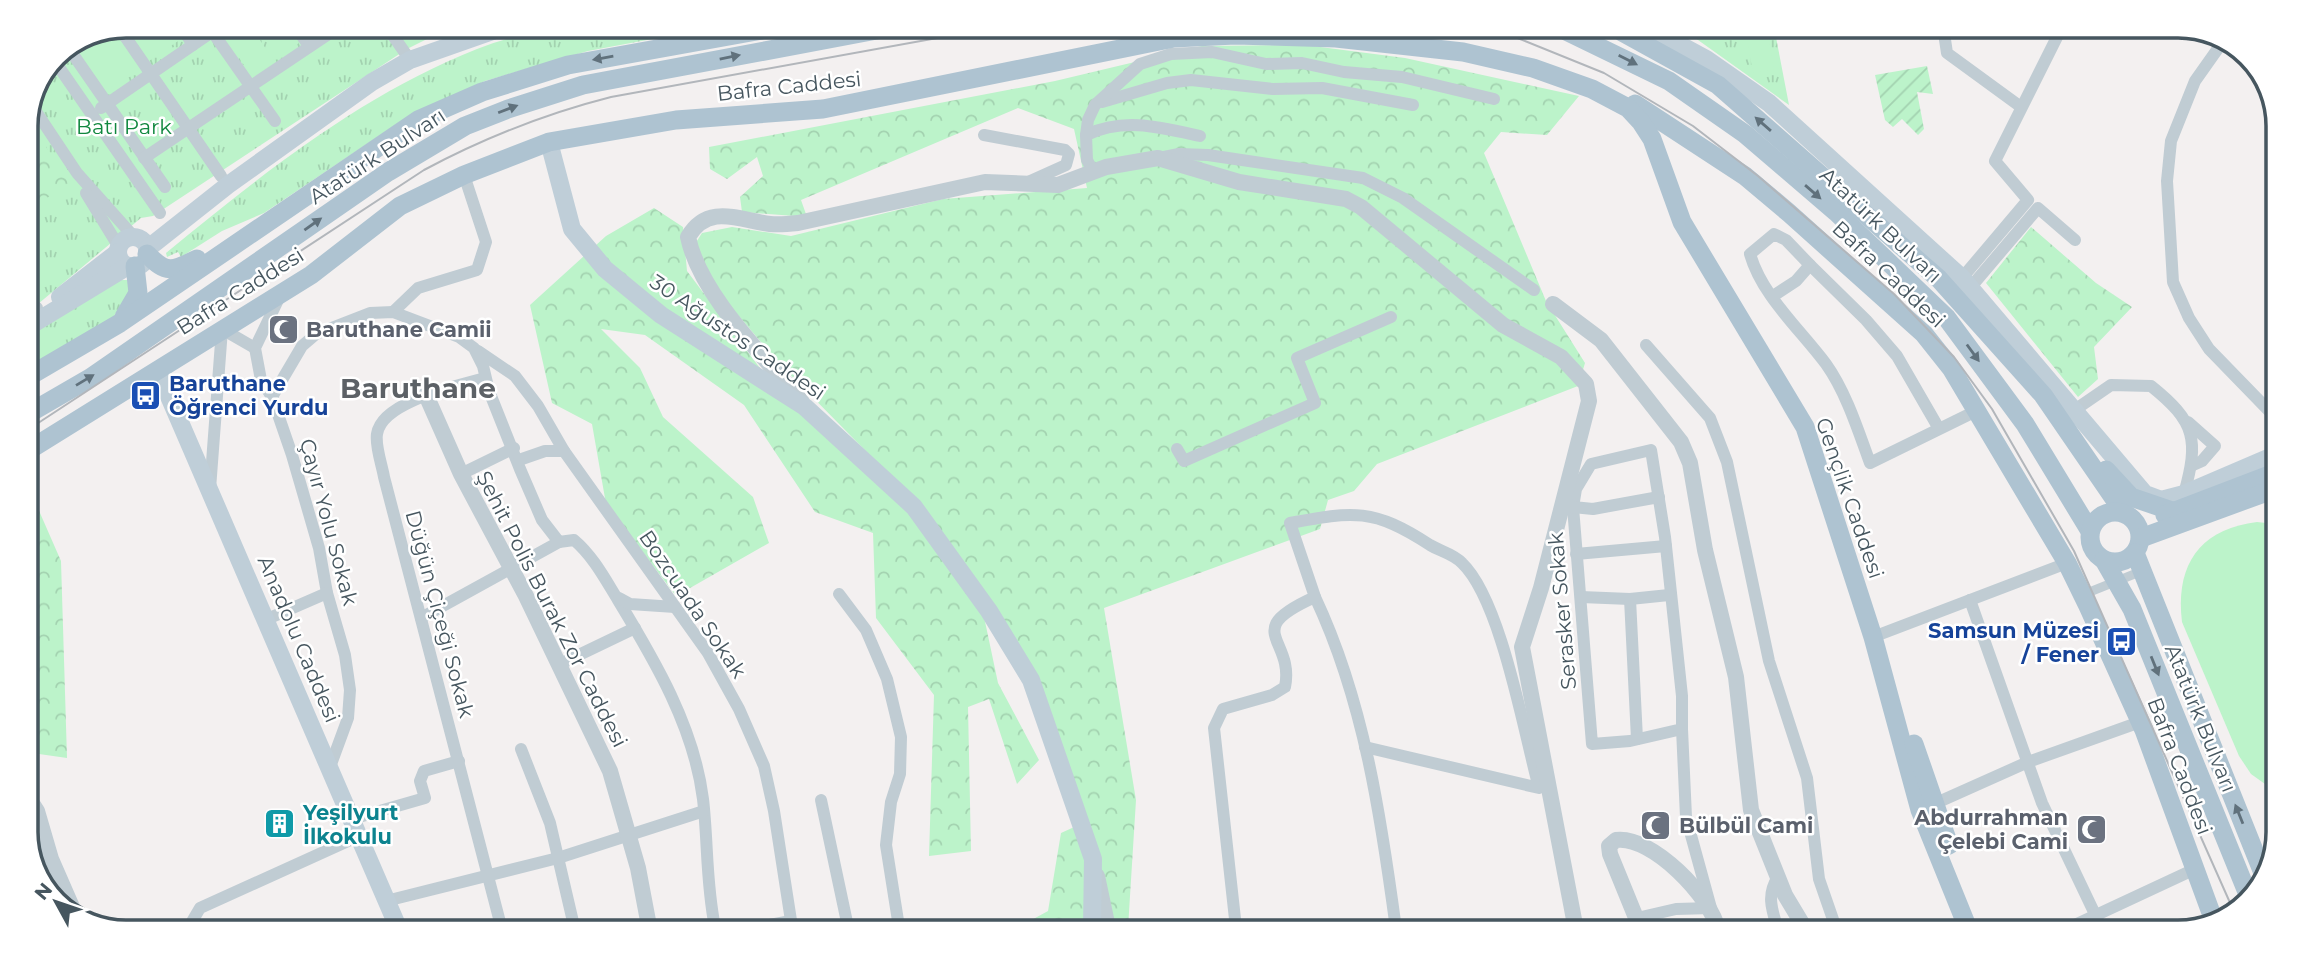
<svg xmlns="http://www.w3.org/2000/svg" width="2305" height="958" font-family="Montserrat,sans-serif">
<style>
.grass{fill:url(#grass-tufts)}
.forest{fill:url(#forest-crowns)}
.garden{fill:url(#garden-furrows)}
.pitch{fill:#bcf3ca}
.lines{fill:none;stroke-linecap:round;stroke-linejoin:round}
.pedestrian{stroke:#c0ccd3;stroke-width:9}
.minor{stroke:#c0ccd3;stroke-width:12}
.tertiary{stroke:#c0ccd3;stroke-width:16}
.secondary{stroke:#bfced8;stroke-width:18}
.primary{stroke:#aec3d1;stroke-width:19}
.tram{stroke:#b2b6bb;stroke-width:2}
.oneway{fill:#60717c}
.labels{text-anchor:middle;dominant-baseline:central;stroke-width:5;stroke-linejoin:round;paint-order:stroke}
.street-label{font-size:21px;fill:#46565f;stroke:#fff}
.park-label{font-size:21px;fill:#10873e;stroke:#fff}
.worship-label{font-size:21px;font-weight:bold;fill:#5b616d;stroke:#fff;text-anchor:start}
.transit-label{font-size:21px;font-weight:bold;fill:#164399;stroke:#fff;text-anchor:start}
.culture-label{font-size:21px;font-weight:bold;fill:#0d838f;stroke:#fff;text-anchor:start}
.district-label{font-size:28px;font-weight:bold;fill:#5c6166;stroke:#fff}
.rim{fill:none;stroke:#46565f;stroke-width:3.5}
</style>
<defs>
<pattern id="grass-tufts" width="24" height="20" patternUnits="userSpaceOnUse" patternTransform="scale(1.75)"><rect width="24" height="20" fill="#bcf3ca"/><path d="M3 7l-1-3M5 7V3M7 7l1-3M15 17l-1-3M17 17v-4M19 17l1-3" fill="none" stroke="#a3d2b0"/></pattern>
<pattern id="forest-crowns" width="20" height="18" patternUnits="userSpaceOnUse" patternTransform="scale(1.75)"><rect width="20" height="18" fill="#bcf3ca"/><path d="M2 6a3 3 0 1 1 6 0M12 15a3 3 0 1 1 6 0" fill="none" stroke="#a3d2b0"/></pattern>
<pattern id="garden-furrows" width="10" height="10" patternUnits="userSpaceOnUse" patternTransform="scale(1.75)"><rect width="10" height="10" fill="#bcf3ca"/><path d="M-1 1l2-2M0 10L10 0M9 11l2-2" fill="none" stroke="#a3d2b0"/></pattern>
</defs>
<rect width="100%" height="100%" fill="#f3f0f0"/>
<g class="grass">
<polygon points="127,26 451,27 407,49 153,216 141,218 26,314 26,120 56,55"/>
<path d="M544,28H711L588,51L485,81L401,121L264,213L222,231L181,257L178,252L167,257L166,253C262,174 361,95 477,49C499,40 522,35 544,28Z"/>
<polygon points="1683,32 1775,32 1789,105 1698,40"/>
<polygon points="119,280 127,280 132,289 112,319 26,374 26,337"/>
</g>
<g class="forest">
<polygon points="1305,45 1405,58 1579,96 1547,135 1501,132 1484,153 1546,301 1585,363 1578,386 1377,464 1354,491 1328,500 1320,529 1104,608 1136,800 1128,928 1024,928 1026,923 1048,911 1061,833 1083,823 1034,675 913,499 777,361 716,289 695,244 702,233 732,227 791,236 943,199 1087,188 1074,129 1018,108 801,200 807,217 742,212 740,197 763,176 757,157 727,179 710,169 709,147 1055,81 1202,46"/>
<polygon points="27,118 71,185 26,209 26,120"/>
<polygon points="654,208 683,227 687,271 781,396 906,509 983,612 998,683 1039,760 1017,784 989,699 968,707 971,851 929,856 934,695 876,618 873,533 815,512 744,405 645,335 601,329 640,368 663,417 753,497 769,543 676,596 606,504 592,424 552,403 530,305 606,236"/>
<polygon points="2031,227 2096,283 2132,307 2094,347 2098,379 2078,397 1986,283"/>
<polygon points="26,481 61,561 67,758 32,753 26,734"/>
</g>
<polygon class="garden" points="1927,66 1933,94 1917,92 1924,129 1918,135 1902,119 1893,127 1885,120 1875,75"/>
<g class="pitch">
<polygon points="177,26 184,37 149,61 125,27"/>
<polygon points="234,27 251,27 275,62 252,77 223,34"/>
<polygon points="256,27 289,27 299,43 278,58"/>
<polygon points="114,31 139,68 105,91 75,48"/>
<polygon points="1768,32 1774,70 1753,73 1746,35"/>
<path d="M2257,522L2275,524L2272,789L2251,774L2239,756L2182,622C2175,566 2199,529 2257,522Z"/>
</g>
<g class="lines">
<polyline class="pedestrian" points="2082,595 2142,571"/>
<g class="minor">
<polyline points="181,26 193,45"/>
<polyline points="209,27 275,121"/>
<polyline points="296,27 309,46"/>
<polyline points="387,27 410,60"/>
<polyline points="120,29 221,176"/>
<polyline points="1944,33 1947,53 2021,107"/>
<polyline points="2224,40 2195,81 2171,141 2167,181 2173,282 2189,318 2209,349 2276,418"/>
<polyline points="70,50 165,187"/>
<polyline points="54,60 160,213"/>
<polyline points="1102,102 1167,83 1191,80 1273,89 1322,88 1413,105"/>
<polyline points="33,107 77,173 134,237"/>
<polyline points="101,108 219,27"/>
<polyline points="984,135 1065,150 1069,154 1066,165 1026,183"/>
<path d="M1086,135C1124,117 1160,127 1200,136"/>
<polyline points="144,158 339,27"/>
<polyline points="1159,158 1179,154 1208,155 1363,178 1403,198 1534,290"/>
<polyline points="1094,173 1087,160 1086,135 1088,120 1095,105 1140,64 1171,54 1212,52 1266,64 1302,63 1344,72 1402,77 1494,99"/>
<polyline points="86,193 119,247"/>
<polyline points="1810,265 1866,320 1897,356 1938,427"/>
<polyline points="1962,278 2028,200 1995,161 2059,33"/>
<polyline points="1970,288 2038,208 2075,240"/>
<path d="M1773,296L1796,281L1810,265L1786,240L1774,234L1750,254C1762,296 1800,329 1826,364C1846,392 1858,430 1870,463L1978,410"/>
<polyline points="26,298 37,308"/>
<polyline points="279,298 255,348 261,380 272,397 292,455 319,548 327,593 345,655 350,690 348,718 330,767"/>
<polyline points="393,312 418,288 477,270 486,242 464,175"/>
<polyline points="222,329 255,348"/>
<polyline points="1646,345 1710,418 1727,462 1769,661 1807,778 1819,879 1837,931"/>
<polyline points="478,351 515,376 538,406 564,451 708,653 739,709 764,766 774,811 792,927"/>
<path d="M485,378C458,386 382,401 377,434C375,446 382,465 384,477L501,926"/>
<path d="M272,397L302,346L316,334L370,313L393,312L459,337L474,348L483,366L489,391L520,469L542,520L559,542L574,540C593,556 605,579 618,600C655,661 694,727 703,799C708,842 706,884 715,927"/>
<path d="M2078,414L2079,407L2111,385L2151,386C2196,422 2199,440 2184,494"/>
<polyline points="2188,422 2215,446 2202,461 2193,465"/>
<polyline points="1177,449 1184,461 1315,403 1297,358 1391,317"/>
<polygon points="1651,450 1665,537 1682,696 1682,729 1630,741 1592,744 1573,507 1576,489 1591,464"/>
<polyline points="519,460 545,451 564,451"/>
<polyline points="461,474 514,448"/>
<polyline points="210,489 222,329"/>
<polyline points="1573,507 1593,509 1659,497"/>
<polyline points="1576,554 1666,546"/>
<polyline points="839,594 866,630 887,679 901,737 900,774 891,802 886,845 899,927"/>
<path d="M1315,597C1364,701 1381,817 1396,929"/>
<polyline points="1581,597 1630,599 1669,595"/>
<polyline points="619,598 630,604 675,607"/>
<polyline points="1630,599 1637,739"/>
<polyline points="1970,600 2042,803 2103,931"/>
<polyline points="421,618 559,542"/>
<polyline points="265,620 327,593"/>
<polyline points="1873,637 2067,563"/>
<polyline points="560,664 635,628"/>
<polyline points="521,749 550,823 574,926"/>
<polyline points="821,800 848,927"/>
<polyline points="1934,804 2028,762 2140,722"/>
<polyline points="352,819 425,798 420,781 424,771 459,761"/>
<polyline points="37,866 51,859"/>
<path d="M1778,877C1766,895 1772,910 1778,930"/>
<polyline points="386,901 558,858 704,811"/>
<polyline points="1637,918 1676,909 1711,908 1686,817 1682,729"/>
<polyline points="190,925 200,908 359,836"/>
<polyline points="759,927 791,921"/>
<path d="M1236,928L1214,728L1223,709L1272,695L1285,687C1295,638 1239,631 1315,597L1290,523C1354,511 1373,508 1430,545C1440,551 1454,554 1462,563C1501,600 1524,733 1539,788L1365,747"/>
<polyline points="2062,931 2195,869"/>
</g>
<g class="tertiary">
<polyline points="1553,304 1601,340 1681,442 1690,463 1705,550 1736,677 1751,810 1785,895 1806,930"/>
<polyline points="426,395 461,474 526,596 610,771 638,868 649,926"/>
<path d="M802,402C764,356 700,295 688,237C708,203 739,220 770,224C779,225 789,224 798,223L985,182L1058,185L1106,167L1158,158L1239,182L1346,199L1361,207L1503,325L1561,357L1586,384L1589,401L1541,588L1522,647L1576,930"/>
<polyline points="26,794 37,811 51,859 75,914"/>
<polyline points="1097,876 1108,928"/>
<path d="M1641,930L1610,854L1609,846L1616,840C1652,835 1712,898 1718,930"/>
</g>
<g class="secondary">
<polyline points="1656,32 1706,59 1769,103 1962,278 2145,494 2161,500 2184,494 2275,455"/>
<polyline points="549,142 572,229 605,269 661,315 805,407 914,507 989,611 1031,680 1093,859 1092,928"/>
<circle cx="133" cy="252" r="15"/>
<polyline points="147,249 228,185 372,82 410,60 501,28"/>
<polyline points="60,297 118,252"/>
<polyline points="26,328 128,266"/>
<polyline points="158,371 397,925"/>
</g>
<g class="primary">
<polyline points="1566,31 1669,81 1745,134 1836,212 1946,317 2025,424 2090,531"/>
<polyline points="1622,32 1718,85 1939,279 2043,395 2124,513"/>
<polyline points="1635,104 1745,176 1789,213 1924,334 1951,368 2067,563 2088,606 2144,730 2214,921"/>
<path d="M147,254C167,275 173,271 197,259"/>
<polyline points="124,317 138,293 135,266"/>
<polyline points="26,378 120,323 418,120 482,92 568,65 767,29"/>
<polyline points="26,415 90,378 388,172 465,126 508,109 583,85 882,29"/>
<polyline points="26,452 311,275 400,206 464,175 549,142 676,120 823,109 1174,38 1235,35 1336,38 1463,52 1533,68 1592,89 1628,108 1641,122 1652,139 1682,222 1805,427 1873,637 1920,810 1969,931"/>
<polyline points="2106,470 2131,497 2175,512"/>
<circle cx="2115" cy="537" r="25"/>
<polyline points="2165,515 2275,473"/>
<polyline points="2141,538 2275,489"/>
<polyline points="2135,553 2265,878"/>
<polyline points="2104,560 2132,609 2249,897"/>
<polyline points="1914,744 1949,845"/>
</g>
<g class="tram">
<polyline points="1500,31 1604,73 1693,126 1758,176 1894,294 1954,357 1992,409 2074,551 2235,914"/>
<path d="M26,431L424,170C484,138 544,114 611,97L987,29"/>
</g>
</g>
<defs><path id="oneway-solid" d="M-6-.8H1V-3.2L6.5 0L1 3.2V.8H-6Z" transform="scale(1.75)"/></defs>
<g class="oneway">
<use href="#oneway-solid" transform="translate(730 57) rotate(-11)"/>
<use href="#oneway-solid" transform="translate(603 58) rotate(170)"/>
<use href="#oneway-solid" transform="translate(1628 60) rotate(27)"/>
<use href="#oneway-solid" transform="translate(508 109) rotate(-21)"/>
<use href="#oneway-solid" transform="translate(1763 124) rotate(-139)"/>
<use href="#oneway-solid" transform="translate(1813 192) rotate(41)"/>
<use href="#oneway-solid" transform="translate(313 224) rotate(-35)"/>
<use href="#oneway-solid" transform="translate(1973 353) rotate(54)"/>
<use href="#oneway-solid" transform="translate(85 380) rotate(-31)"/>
<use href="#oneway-solid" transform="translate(2155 666) rotate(68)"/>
<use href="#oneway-solid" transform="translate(2239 814) rotate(-112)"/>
</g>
<defs>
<symbol id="mosque-square" viewBox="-11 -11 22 22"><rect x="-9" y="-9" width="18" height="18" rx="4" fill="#6b7280" stroke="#fff"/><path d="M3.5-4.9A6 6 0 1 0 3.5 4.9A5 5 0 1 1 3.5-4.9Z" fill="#fff"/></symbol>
<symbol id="bus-square" viewBox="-11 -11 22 22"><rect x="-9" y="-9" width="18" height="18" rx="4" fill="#1a4fb4" stroke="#fff"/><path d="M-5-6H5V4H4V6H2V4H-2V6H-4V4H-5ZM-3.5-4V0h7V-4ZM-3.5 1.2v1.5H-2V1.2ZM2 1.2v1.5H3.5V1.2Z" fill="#fff"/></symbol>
<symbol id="building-square" viewBox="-11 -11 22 22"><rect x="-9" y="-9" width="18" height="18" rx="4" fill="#0f9aa8" stroke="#fff"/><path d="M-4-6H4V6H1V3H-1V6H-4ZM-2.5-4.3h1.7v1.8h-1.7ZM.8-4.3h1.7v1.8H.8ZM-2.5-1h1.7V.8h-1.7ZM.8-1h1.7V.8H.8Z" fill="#fff"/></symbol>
</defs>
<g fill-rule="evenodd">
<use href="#mosque-square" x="266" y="312" width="35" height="35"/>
<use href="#bus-square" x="128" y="378" width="35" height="35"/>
<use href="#bus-square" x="2104" y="624" width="35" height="35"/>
<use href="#building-square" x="262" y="806" width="35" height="35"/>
<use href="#mosque-square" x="1638" y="808" width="35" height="35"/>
<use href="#mosque-square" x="2074" y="812" width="35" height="35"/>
</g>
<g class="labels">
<g class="street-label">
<text transform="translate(789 86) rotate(-6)">Bafra Caddesi</text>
<text transform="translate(377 156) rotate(-33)">Atatürk Bulvarı</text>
<text transform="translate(1881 225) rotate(43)">Atatürk Bulvarı</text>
<text transform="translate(1889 274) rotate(43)">Bafra Caddesi</text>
<text transform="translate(240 291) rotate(-32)">Bafra Caddesi</text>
<text transform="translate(738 337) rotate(34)">30 Ağustos Caddesi</text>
<text transform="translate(1850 498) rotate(71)">Gençlik Caddesi</text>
<text transform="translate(329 522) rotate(75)">Çayır Yolu Sokak</text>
<text transform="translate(693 604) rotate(56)">Bozcuada Sokak</text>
<text transform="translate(552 609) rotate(63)">Şehit Polis Burak Zor Caddesi</text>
<text transform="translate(1562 611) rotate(-95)">Serasker Sokak</text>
<text transform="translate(440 614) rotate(75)">Düğün Çiçeği Sokak</text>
<text transform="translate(299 639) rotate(67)">Anadolu Caddesi</text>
<text transform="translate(2201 718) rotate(68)">Atatürk Bulvarı</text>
<text transform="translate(2180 766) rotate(69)">Bafra Caddesi</text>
</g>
<g class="park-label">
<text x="124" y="126">Batı Park</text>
</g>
<g class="worship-label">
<text x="306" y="329">Baruthane Camii</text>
<text x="2068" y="817" text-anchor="end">Abdurrahman<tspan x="2068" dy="24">Çelebi Cami</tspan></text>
<text x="1679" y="825">Bülbül Cami</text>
</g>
<g class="transit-label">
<text x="169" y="383">Baruthane<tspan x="169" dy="24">Öğrenci Yurdu</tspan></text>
<text x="2099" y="630" text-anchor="end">Samsun Müzesi<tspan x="2099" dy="24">/ Fener</tspan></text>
</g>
<g class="culture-label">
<text x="303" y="812">Yeşilyurt<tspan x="303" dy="24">İlkokulu</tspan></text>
</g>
<g class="district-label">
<text x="418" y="388">Baruthane</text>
</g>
</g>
<path d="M0 0H2305V958H0ZM126 38H2178A88 88 0 0 1 2266 126V832A88 88 0 0 1 2178 920H126A88 88 0 0 1 38 832V126A88 88 0 0 1 126 38Z" fill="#fff" fill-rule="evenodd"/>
<path class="rim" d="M126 38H2178A88 88 0 0 1 2266 126V832A88 88 0 0 1 2178 920H126A88 88 0 0 1 38 832V126A88 88 0 0 1 126 38Z"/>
<g transform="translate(56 902) rotate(310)" stroke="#ffffff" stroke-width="5" paint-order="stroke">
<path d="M0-5L12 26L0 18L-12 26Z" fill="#46565f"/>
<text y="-10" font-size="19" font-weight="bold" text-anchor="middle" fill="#46565f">N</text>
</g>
</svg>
